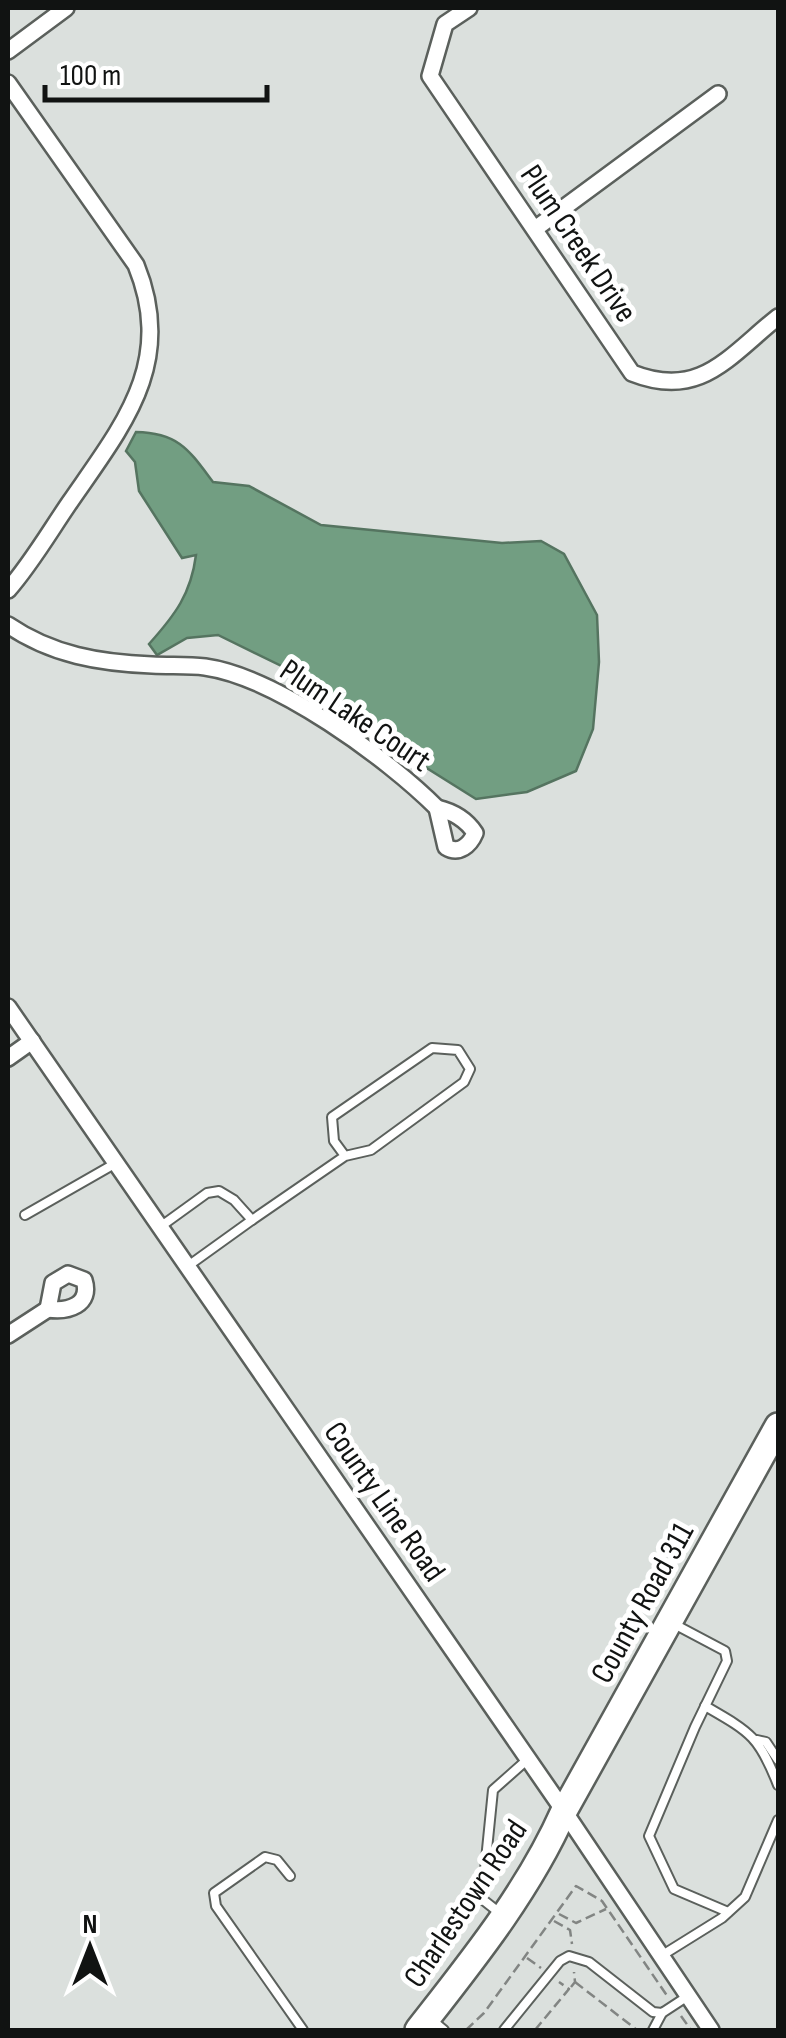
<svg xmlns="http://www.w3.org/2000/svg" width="786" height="2038" font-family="'Sofia Sans Condensed',sans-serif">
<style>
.water{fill:#729e82;stroke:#557460;stroke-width:2.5}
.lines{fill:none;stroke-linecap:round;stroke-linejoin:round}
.service-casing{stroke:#5b605c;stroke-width:12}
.minor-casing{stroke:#5b605c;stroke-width:20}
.primary-casing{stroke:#5b605c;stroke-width:30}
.path{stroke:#828583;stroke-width:2.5;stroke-dasharray:10 5;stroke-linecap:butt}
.service{stroke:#fff;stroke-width:8}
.minor{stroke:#fff;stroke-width:15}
.primary{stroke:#fff;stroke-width:25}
.labels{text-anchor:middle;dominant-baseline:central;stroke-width:10;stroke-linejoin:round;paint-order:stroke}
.street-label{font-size:32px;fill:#111312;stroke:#fff}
</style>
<rect width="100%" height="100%" fill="#dbe0dd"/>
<path class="water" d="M136,432C179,433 189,450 213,482L249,486L321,525L502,543L541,541L564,554L597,615L599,662L593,729L576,771L527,792L476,799L366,730L304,677L218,635L187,638L157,655L149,644C175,615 191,594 196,555L182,558L139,491L135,462L126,451Z"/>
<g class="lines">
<defs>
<g id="service">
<polyline points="25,1215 116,1163"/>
<polyline points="252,1220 345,1156 334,1141 332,1117 432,1048 458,1050 470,1069 464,1082 371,1150 345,1156"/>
<polyline points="160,1227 207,1193 219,1191 234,1200 252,1220 188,1266"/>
<polyline points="674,1624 725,1651 727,1661 695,1727 649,1836 674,1889 728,1912"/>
<path d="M705,1706C750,1732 759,1736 778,1785"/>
<polyline points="757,1740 766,1742 778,1760"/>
<polyline points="290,1876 277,1860 265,1857 214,1893 216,1906 303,2030"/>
<polyline points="501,1914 482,1899 493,1790 528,1759"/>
<polyline points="661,1956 722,1918 745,1897 778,1820"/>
<polyline points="432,2020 444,2030"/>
<polyline points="504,2030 560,1961 569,1956 589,1962 653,2012 662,2013 688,1996"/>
<polyline points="653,2030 662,2013"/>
</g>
<g id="minor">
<path d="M469,8L445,24L430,76L632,373C700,400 728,357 778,317"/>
<polyline points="8,51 66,8"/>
<path d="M8,83L136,265C176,363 123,425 70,502C50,531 31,564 8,590"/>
<polyline points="535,229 718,94"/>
<path d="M8,625C52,655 100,663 152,665C170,666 188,665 205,667C276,677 387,758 437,808"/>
<path d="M437,808C454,812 466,819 475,833C470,845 459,855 446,847Z"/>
<polyline points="8,1007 564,1811 711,2030"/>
<polyline points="8,1058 32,1041"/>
<path d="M68,1274L84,1280C92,1305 68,1312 48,1309L53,1283Z"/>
<polyline points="8,1335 48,1309"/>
</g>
<path id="primary" d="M418,2030C472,1961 528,1892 564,1811L778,1426"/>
</defs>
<use href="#service" class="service-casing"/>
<use href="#minor" class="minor-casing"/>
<use href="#primary" class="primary-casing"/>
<g class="path">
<polyline points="559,1914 576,1923 606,1909"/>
<polyline points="554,1921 570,1930 572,1944"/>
<polyline points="527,1958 541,1968"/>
<polyline points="575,1982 637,2030"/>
<polyline points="571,1987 575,1982 574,1972"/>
<polyline points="681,2016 691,2030"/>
<polyline points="466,2030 484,2013 576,1886 602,1901 668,1997"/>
<polyline points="535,2030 569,1989 559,1982"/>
</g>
<use href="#service" class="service"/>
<use href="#minor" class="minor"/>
<use href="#primary" class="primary"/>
</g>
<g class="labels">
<g class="street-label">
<text transform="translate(578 244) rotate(56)">Plum Creek Drive</text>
<text transform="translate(355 716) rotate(34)">Plum Lake Court</text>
<text transform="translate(384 1502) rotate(55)">County Line Road</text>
<text transform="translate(643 1603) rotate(-61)">County Road 311</text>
<text transform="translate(466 1904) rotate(-56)">Charlestown Road</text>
</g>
</g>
<rect width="786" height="2038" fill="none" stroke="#111312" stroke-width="20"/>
<g transform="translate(90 1948)" stroke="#ffffff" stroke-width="8" paint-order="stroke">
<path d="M0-8L18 38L0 25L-18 38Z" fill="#111312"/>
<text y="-15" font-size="28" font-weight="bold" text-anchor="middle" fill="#111312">N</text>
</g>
<path d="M45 85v15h222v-15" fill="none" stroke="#111312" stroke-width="5"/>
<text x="60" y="85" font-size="30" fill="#111312" stroke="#ffffff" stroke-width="8" paint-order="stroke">100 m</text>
</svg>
